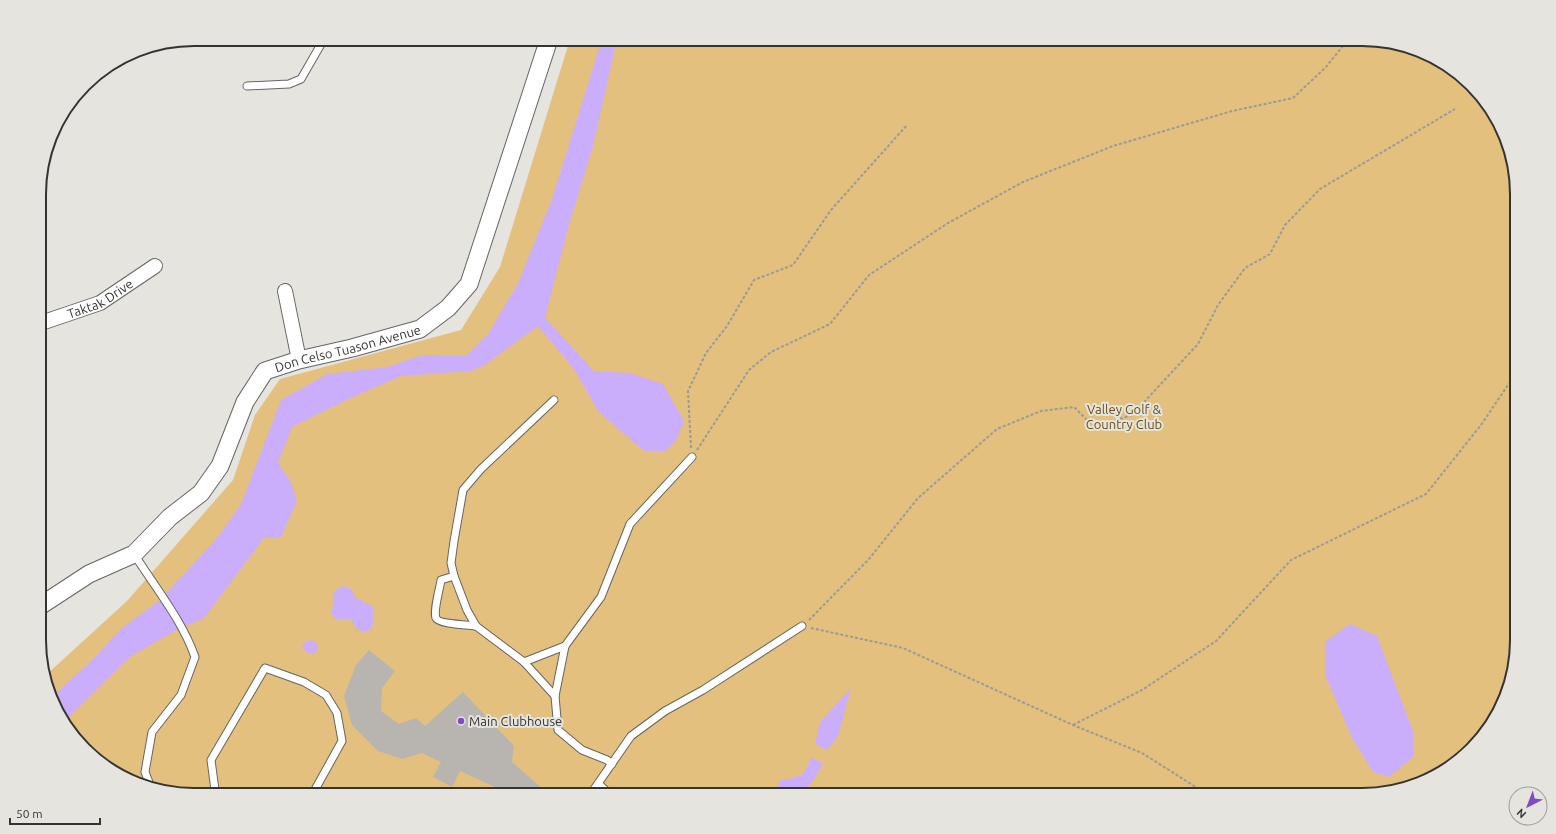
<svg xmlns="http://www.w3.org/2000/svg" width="1556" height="834" font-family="Ubuntu,sans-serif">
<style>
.green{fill:#e3c07d}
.water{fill:#cbaefb}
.building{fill:#b8b5b1}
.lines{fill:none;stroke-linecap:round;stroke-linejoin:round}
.service-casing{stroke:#676561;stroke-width:9}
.minor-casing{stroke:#676561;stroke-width:16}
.tertiary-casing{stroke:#676561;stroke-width:19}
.path{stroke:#9b9a96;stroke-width:2;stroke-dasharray:3 2;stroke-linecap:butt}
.service{stroke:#fff;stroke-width:7}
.minor{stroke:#fff;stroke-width:14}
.tertiary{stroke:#fff;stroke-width:17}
.poi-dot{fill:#814bc2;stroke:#e6e4df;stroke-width:1.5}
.labels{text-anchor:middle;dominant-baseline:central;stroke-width:4;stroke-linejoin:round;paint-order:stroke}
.street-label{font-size:13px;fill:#353432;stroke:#e6e4df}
.park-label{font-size:13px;fill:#6a4e10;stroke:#e6e4df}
.poi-label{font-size:13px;fill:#353432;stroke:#e6e4df;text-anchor:start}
.rim{fill:none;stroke:#353432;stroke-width:2}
</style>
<rect width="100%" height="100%" fill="#e6e4df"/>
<polygon class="green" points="570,39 1362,39 1431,55 1464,78 1491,108 1516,174 1517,640 1501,709 1478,742 1448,769 1411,787 1372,795 194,795 125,779 92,756 65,726 46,675 127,601 233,480 255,415 280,379 461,330 500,267"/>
<g class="water">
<polygon points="602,39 617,39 593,146 568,228 545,318 594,371 630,373 663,384 684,421 676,441 665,451 645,451 632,441 598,411 574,369 538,326 485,365 470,371 401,376 346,400 292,427 278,463 291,482 297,501 281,537 264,538 204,618 175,631 131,656 64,722 54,695 92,660 122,628 160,600 217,538 241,504 281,400 327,374 387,367 422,355 466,356 488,334 518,283 551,202"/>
<path d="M346,586L352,589C353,600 364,600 373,607L374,623L370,630C360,634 355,629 352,619H336L331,615C331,611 333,606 333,602C332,591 336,588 346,586Z"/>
<polygon points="1350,624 1377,636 1414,734 1414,756 1389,777 1373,772 1352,738 1326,677 1325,642"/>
<polygon points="310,640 316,642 318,648 317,651 313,654 305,651 302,647 305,642"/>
<polygon points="851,688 838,736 827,750 815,744 820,722"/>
<polygon points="812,757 823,764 814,779 800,795 774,795 780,780 793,778 803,774"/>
</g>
<polygon class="building" points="369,650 395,671 382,688 381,711 399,724 416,718 425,726 463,692 514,746 512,762 550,795 512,795 460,771 452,787 433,777 441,762 422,753 402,759 378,751 352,725 344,696 356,665"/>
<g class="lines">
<defs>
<g id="service">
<polyline points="247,86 289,84 301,79 324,39"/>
<polyline points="554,400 481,469 463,490 454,541 451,563 454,576 467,610 476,626 524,662 555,696"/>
<path d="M134,554C155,587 182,620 195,657L181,695L152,732L145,772L150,785"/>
<path d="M454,576L441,580C440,588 433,611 436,618C438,624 469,625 476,626"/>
<polyline points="524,662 565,646"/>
<polyline points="612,764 607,760 582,750 558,730 555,696 565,646 601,597 630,524 692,457"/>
<polyline points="599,784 610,795"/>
<polyline points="220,795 215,790 211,760 265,668 304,682 326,695 337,713 342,741 312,795"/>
<polyline points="590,795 631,736 665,711 703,690 802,626"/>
</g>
<g id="minor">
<polyline points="285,291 299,360"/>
<path id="s1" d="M40,322H44L100,303L155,266"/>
</g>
<g id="tertiary">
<path id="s2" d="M40,606L89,574L134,554L170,517L201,493L220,466L245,402L265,371L299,360L352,348L420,329L448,308L469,284L549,39"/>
</g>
</defs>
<use href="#service" class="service-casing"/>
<use href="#minor" class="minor-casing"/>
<use href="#tertiary" class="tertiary-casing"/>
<g class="path">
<polyline points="691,448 688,391 706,353 727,326 754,280 793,265 831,210 907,125"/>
<polyline points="697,450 749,370 771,352 830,324 869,275 948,223 1023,182 1113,146 1232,111 1293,98 1326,67 1346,42 1342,39"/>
<polyline points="809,620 869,559 918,498 997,429 1041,411 1074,407 1094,427 1132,415 1198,344 1218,305 1245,268 1270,254 1285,225 1320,189 1455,109"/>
<polyline points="811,628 903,648 1073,725 1142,753 1202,791"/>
<polyline points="1073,725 1142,690 1216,641 1291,560 1426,494 1481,425 1516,373"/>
</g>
<use href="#service" class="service"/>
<use href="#minor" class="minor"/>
<use href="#tertiary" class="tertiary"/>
</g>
<circle class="poi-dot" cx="461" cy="721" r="4"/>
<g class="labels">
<g class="street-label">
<text stroke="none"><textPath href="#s1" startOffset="65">Taktak Drive</textPath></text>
<text stroke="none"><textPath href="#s2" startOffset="423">Don Celso Tuason Avenue</textPath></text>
</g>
<g class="park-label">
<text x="1124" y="409">Valley Golf &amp;<tspan x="1124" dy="15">Country Club</tspan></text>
</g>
<g class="poi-label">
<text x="469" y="721">Main Clubhouse</text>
</g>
</g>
<path d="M0 0H1556V834H0ZM194 46H1362A148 148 0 0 1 1510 194V640A148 148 0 0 1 1362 788H194A148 148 0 0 1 46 640V194A148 148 0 0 1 194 46Z" fill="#e6e4df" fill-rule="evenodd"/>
<path class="rim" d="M194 46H1362A148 148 0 0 1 1510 194V640A148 148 0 0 1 1362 788H194A148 148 0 0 1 46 640V194A148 148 0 0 1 194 46Z"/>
<g transform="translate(1528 806) rotate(222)"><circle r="19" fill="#e6e4df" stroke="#9f9e9a"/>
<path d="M0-3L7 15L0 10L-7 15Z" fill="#814bc2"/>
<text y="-6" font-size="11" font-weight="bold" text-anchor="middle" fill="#353432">N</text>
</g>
<path d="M10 818v6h90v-6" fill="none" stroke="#353432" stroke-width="2"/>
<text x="16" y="818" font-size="12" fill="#353432" stroke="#e6e4df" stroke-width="3" paint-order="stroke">50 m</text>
</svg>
